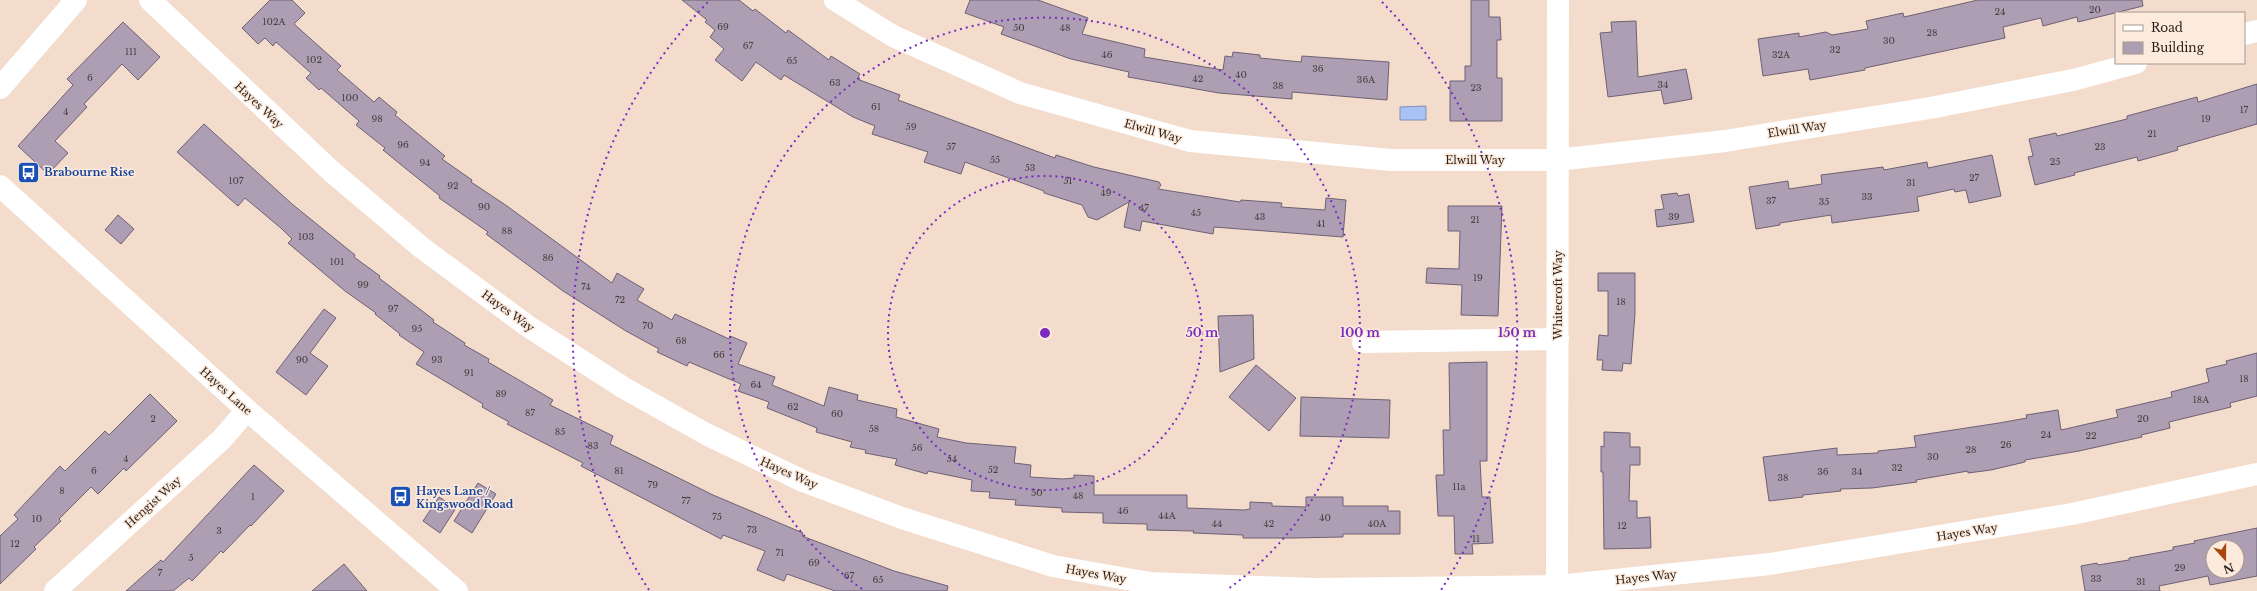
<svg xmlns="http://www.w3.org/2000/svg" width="2257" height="591" font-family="'Libre Baskerville',serif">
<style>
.water{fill:#a8c2f5;stroke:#8191b3}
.building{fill:#ad9eb3;stroke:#6e6174;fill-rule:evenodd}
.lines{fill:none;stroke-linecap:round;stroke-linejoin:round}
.minor{stroke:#fff;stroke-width:22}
.secondary{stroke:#fff;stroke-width:22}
.ring{fill:none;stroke:#7b2cbf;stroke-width:2;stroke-dasharray:2 4}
.labels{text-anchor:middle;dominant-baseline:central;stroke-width:3;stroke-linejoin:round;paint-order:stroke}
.number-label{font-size:9px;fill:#483e3f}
.street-label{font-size:11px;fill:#261e18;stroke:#fceadd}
.transit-label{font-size:11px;font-weight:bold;fill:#164399;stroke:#fceadd;text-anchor:start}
.centre{fill:#7b2cbf;stroke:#fceadd;stroke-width:2}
.ring-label{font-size:12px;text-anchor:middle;font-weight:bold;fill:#7b2cbf;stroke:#fceadd;stroke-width:3;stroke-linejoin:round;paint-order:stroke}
</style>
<rect width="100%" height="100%" fill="#f3dccc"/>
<polygon class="water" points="1426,106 1426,120 1400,120 1400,107"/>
<g class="building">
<polygon points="270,0 292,0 305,13 294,24 341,66 337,70 374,102 379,97 397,112 395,115 445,156 442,159 472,180 471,182 507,206 612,283 617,273 644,289 637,300 672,320 675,314 729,339 730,336 747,343 738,364 775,377 772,385 824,406 829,387 858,395 857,400 897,409 896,417 939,429 937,437 966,443 1016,447 1014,463 1031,465 1030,477 1063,479 1074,478 1074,475 1094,476 1094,495 1187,495 1187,508 1244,510 1250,509 1250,502 1272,503 1272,506 1306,507 1306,497 1343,497 1343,506 1388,506 1388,511 1400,511 1400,534 1343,534 1343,537 1294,538 1243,538 1243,535 1193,533 1194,531 1147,530 1147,524 1103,523 1103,513 1062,512 1062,508 1015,505 1016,500 989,498 990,492 971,491 972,480 928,471 927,474 895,465 897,459 865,453 866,450 850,447 852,442 816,432 817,428 767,408 769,402 738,391 741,384 689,362 687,366 657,352 659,349 626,331 563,291 486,234 488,232 439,198 440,196 405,168 383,150 385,148 356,125 359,121 321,88 319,90 306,78 311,73 276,42 273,46 265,38 258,44 242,28"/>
<polygon points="682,0 739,0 753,11 755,9 786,33 788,30 829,60 831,56 860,74 857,79 900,95 898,100 1055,158 1056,155 1094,167 1159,182 1161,185 1158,189 1240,202 1241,200 1282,203 1281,207 1325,210 1326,198 1346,200 1343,237 1214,227 1213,234 1142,221 1140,231 1124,227 1129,202 1097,220 1088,217 1082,205 1044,193 1044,191 965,162 961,174 924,162 928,152 872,134 875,126 853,117 784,75 781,80 756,62 742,81 715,60 724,49 710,37 715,30 705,22 707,20"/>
<polygon points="970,0 1038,0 1088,18 1082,34 1145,49 1144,57 1223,70 1225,56 1232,57 1233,52 1260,55 1260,58 1301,62 1302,56 1389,62 1387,100 1292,92 1292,99 1219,93 1128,77 1129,72 1071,59 1001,34 1004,27 965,13"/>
<polygon points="1471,0 1489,0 1489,17 1500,17 1501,40 1497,40 1497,78 1502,78 1502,121 1450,121 1450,81 1465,81 1465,66 1471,66"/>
<polygon points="1978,0 2142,0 2143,6 2078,22 2077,17 2043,26 2041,18 2003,27 2005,38 1865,68 1865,70 1810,80 1808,69 1763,76 1758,39 1799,33 1799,37 1826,32 1832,35 1868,29 1866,21 1903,13 1904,17"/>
<polygon points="1636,21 1638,77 1686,69 1692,99 1664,104 1661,90 1608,97 1600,33 1612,32 1611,22"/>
<polygon points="123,22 160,57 138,80 122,64 84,104 87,107 55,141 68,153 48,174 18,146 73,85 67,79"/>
<polygon points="2257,84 2257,124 2177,147 2178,150 2138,161 2137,157 2074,173 2075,175 2035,185 2028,157 2033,156 2029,139 2056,133 2057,136 2127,119 2127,116 2197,97 2198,102"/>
<polygon points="204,124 292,204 355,255 354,257 380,276 379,278 434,320 433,322 465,343 464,345 489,359 488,362 553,400 550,405 613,436 610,444 713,495 803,533 802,536 894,571 948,586 947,591 835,591 787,574 784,581 757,570 765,551 723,535 721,539 581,466 583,463 507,424 509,422 482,407 483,404 416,364 424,352 399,335 400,334 375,314 376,313 345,291 288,243 292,239 282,229 245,198 238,206 177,152"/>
<polygon points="1992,155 2001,196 1969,203 1966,190 1955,192 1954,189 1917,197 1919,211 1832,223 1831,215 1780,223 1780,225 1756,229 1749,187 1788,181 1789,189 1822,184 1821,175 1883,167 1884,170 1927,162 1928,168"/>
<polygon points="1677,193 1678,196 1689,194 1694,222 1657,227 1655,210 1664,209 1661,195"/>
<polygon points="1448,206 1502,206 1498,316 1461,315 1462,285 1426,283 1427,268 1459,269 1460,231 1448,231"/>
<polygon points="118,215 134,229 121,244 105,230"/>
<polygon points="1598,273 1635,273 1635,314 1631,364 1623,363 1622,371 1602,370 1603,360 1597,360 1599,335 1608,336 1608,291 1598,291"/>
<polygon points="324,309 336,318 310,353 328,366 306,395 276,372"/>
<polygon points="1253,315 1254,359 1220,372 1218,316"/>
<polygon points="2257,353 2257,396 2230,403 2231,407 2169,422 2170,428 2141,435 2142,437 2079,451 2025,460 2025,462 1991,470 1968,473 1968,471 1916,480 1917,482 1872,488 1840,489 1841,491 1803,495 1803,497 1769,501 1763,457 1837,448 1837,455 1878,453 1878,451 1916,447 1914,436 1999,423 2027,418 2026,415 2058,410 2061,430 2118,417 2116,410 2172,397 2171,392 2209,382 2206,369 2227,364 2226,361"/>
<polygon points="1487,362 1487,461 1480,461 1482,497 1490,497 1493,543 1472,544 1473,554 1455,554 1454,516 1438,516 1436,475 1444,475 1443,430 1450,430 1449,363"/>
<polygon points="1256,365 1296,398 1269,431 1229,397"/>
<polygon points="150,394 177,421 126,471 124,468 98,494 91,487 59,519 61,521 34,547 36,549 0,584 0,536 18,519 14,515 60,466 65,471 105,431 109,435"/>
<polygon points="1301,397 1390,400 1389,438 1300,436"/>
<polygon points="1604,432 1630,433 1630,447 1640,447 1640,465 1630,465 1629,501 1637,501 1637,518 1650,517 1651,548 1604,549 1603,472 1601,472 1601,446 1604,447"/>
<polygon points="254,465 284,491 251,526 250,525 223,553 221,551 192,581 189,578 173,591 126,591 161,560 163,562"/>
<polygon points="478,483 496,494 472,533 454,521"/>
<polygon points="439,497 456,508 440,533 423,521"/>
<path d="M2257,528V576L2210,585L2208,576L2159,586L2160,591H2085L2081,566L2097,563L2098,565L2129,560V558L2173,550V547L2195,543L2194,541ZM2213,547H2237V571H2213Z"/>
<polygon points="344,564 367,591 312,591"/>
</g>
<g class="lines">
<g class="minor">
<polyline points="150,0 331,171 422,248 529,327 624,388 706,434 803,481 902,518 1053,566 1150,583 1315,589 1557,586 1770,564 2072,514 2257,474"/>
<polyline points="835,0 893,36 1020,93 1190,141 1391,160 1557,160 1725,141 1930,108 2073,80 2136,63"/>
<polyline points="2244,34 2257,31"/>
<polyline points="0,88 76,0"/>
<polyline points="1363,342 1558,339"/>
<polyline points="55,591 222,439 247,410"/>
<polyline points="1557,591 1558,0"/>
</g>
<polyline class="secondary" points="0,186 247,410 457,591"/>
</g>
<g class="ring">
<circle cx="1045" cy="333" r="157"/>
<path d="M862 589A315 315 0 1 1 1228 589"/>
<path d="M649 590A472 472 0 0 1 708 2M1382 2A472 472 0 0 1 1441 590"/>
</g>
<defs>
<symbol id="bus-square" viewBox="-11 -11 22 22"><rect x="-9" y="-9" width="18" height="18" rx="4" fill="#1a4fb4" stroke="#fceadd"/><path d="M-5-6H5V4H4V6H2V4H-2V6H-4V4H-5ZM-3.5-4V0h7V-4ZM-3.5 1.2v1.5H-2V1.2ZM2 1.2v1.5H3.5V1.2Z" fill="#fff"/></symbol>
</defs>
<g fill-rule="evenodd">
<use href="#bus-square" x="16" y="160" width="25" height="25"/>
<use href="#bus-square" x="388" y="484" width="25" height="25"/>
</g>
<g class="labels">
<g class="number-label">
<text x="2095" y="9">20</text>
<text x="2000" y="11">24</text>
<text x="274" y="21">102A</text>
<text x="723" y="26">69</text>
<text x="1019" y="27">50</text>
<text x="1065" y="27">48</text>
<text x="1932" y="32">28</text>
<text x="1889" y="40">30</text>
<text x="748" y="45">67</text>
<text x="1835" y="49">32</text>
<text x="131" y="51">111</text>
<text x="1107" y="54">46</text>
<text x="1781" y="54">32A</text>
<text x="314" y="59">102</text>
<text x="792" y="60">65</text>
<text x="1318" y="68">36</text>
<text x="1241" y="74">40</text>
<text x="90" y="77">6</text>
<text x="1198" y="78">42</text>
<text x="1366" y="79">36A</text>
<text x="835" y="82">63</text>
<text x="1663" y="84">34</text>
<text x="1278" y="85">38</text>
<text x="1476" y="87">23</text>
<text x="350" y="97">100</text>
<text x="876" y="106">61</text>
<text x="2244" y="109">17</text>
<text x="66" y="111">4</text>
<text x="377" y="118">98</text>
<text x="2206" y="118">19</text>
<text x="911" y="126">59</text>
<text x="2152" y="133">21</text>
<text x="403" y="144">96</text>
<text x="951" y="146">57</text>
<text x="2100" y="146">23</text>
<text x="995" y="159">55</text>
<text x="2055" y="161">25</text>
<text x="425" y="162">94</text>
<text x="1030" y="167">53</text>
<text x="1974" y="177">27</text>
<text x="236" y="180">107</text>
<text x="1068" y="180">51</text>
<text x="1911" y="182">31</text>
<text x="453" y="185">92</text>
<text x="1106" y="192">49</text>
<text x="1867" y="196">33</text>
<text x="1771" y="200">37</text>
<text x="1824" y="201">35</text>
<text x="484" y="206">90</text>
<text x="1144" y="207">47</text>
<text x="1196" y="212">45</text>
<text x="1260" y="216">43</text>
<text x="1674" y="216">39</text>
<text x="1475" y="219">21</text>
<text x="1321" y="223">41</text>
<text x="507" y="230">88</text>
<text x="306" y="236">103</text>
<text x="548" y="257">86</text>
<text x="337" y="261">101</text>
<text x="1478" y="277">19</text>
<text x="363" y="284">99</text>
<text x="586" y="286">74</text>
<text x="620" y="299">72</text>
<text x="1621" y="301">18</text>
<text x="393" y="308">97</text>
<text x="648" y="325">70</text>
<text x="417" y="328">95</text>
<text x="681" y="340">68</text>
<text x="719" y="354">66</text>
<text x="302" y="359">90</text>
<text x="437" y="359">93</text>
<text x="469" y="372">91</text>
<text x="2244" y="378">18</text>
<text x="756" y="384">64</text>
<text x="501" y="393">89</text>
<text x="2201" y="399">18A</text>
<text x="793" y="406">62</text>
<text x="530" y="412">87</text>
<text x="837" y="413">60</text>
<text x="153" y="418">2</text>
<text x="2143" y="418">20</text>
<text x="874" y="428">58</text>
<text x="560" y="431">85</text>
<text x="2046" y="434">24</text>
<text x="2091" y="435">22</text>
<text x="2006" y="444">26</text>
<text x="593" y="445">83</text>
<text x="917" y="447">56</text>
<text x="1971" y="449">28</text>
<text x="1933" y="456">30</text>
<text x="126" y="458">4</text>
<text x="952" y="458">54</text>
<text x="1897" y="467">32</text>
<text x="993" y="469">52</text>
<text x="94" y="470">6</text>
<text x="619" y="470">81</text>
<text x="1823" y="471">36</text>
<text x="1857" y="471">34</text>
<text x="1783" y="477">38</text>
<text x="653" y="484">79</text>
<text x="1459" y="486">11a</text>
<text x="62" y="490">8</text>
<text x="1037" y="492">50</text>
<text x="1078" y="495">48</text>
<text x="253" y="496">1</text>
<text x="686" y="500">77</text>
<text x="1123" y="510">46</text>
<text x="1167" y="515">44A</text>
<text x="717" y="516">75</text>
<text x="1325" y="517">40</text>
<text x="37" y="518">10</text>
<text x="1217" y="523">44</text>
<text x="1269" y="523">42</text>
<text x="1377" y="523">40A</text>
<text x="1622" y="525">12</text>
<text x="752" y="529">73</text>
<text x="219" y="530">3</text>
<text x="1476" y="538">11</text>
<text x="15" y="543">12</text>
<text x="780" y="552">71</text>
<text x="191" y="557">5</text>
<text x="814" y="562">69</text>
<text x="2180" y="567">29</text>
<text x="160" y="572">7</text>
<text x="849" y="575">67</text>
<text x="2096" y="578">33</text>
<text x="878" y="579">65</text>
<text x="2141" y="581">31</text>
</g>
<g class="street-label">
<text transform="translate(259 105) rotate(43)">Hayes Way</text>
<text transform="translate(1797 129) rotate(-9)">Elwill Way</text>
<text transform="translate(1153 131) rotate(16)">Elwill Way</text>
<text x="1475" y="160">Elwill Way</text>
<text transform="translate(1558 295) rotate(-90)">Whitecroft Way</text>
<text transform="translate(508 311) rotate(36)">Hayes Way</text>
<text transform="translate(226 391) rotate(42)">Hayes Lane</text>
<text transform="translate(789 473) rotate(24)">Hayes Way</text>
<text transform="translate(153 502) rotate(-42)">Hengist Way</text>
<text transform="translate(1967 532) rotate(-9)">Hayes Way</text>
<text transform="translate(1096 574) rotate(10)">Hayes Way</text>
<text transform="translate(1646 577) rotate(-6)">Hayes Way</text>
</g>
<g class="transit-label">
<text x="44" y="172">Brabourne Rise</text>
<text x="416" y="491">Hayes Lane /<tspan x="416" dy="13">Kingswood Road</tspan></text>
</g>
</g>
<circle cx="1045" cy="333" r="6" class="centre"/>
<g class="ring-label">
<text x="1202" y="337">50 m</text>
<text x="1360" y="337">100 m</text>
<text x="1517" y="337">150 m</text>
</g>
<rect x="2115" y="12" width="130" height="52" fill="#fceadd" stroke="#a6988e"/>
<rect x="2123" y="25" width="20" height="6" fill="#ffffff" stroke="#a6988e"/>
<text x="2151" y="32" font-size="12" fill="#261e18">Road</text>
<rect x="2123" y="42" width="20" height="12" fill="#ad9eb3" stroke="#a6988e"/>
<text x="2151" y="52" font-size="12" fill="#261e18">Building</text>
<g transform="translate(2225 559) rotate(159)"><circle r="19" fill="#fceadd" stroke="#a6988e"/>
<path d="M0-3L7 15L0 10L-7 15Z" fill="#a8450a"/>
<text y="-6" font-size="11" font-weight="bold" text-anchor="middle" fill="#261e18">N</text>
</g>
</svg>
